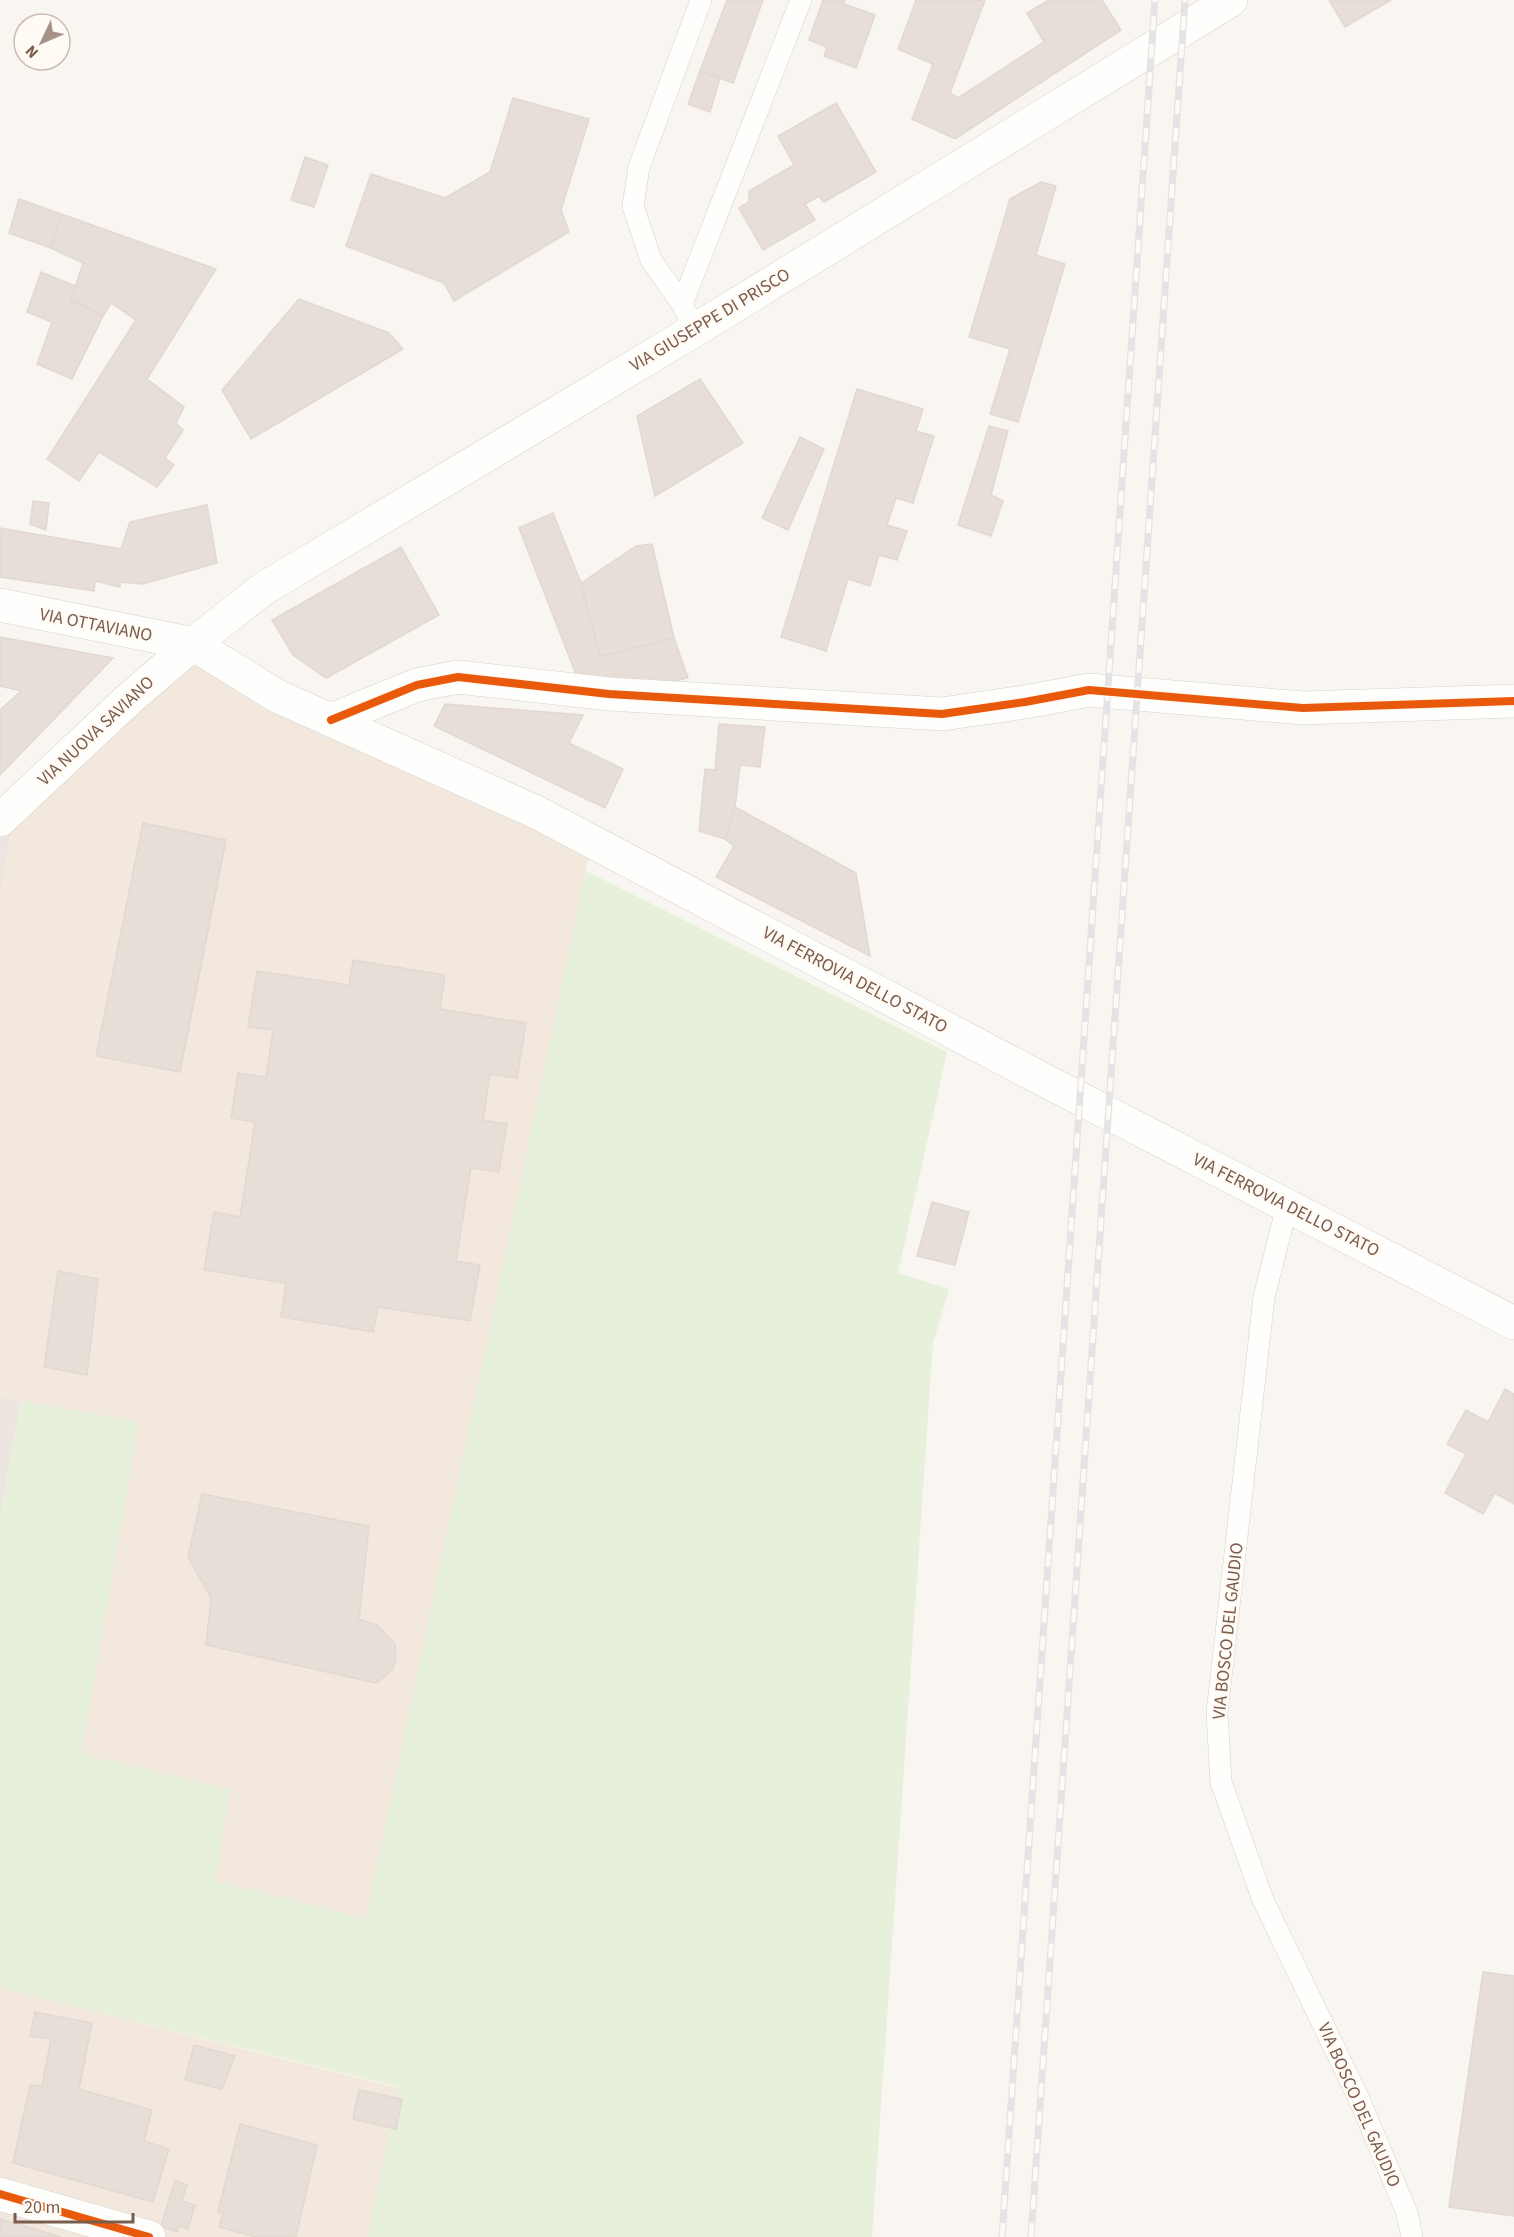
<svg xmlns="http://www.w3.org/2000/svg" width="1514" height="2237" font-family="'Source Sans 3',sans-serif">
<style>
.residential{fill:#f2e8de}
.industrial{fill:#ede5e0}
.green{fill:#e7f0db}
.building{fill:#e6ded7;stroke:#e2d8d2;stroke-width:1.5}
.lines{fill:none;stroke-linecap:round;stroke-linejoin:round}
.service-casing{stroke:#d7d1cb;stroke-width:22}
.minor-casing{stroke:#d7d1cb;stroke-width:34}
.secondary-casing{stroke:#d9d2cb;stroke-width:34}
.service{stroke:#fefefd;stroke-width:21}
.minor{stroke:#fefefd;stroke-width:33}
.secondary{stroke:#fefefd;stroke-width:33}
.rail-casing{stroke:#e6e3e7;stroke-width:7}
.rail{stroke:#fffaf3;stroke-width:4.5;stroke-dasharray:14;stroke-linecap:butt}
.cycleway-casing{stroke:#fffaf3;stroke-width:11}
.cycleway{stroke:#e8590c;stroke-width:8}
.labels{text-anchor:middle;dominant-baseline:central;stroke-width:4.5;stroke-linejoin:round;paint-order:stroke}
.street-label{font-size:18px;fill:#7a5c4d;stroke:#fffaf3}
</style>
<rect width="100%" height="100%" fill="#f9f5f0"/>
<g class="residential">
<polygon points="194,656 590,852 366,1919 215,1881 230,1790 81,1754 139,1422 0,1397 0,899 14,817"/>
<polygon points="0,1988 399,2088 368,2237 0,2237"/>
</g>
<g class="industrial">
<polygon points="14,817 0,898 0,831"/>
<polygon points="0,1397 21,1401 0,1517"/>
</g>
<polygon class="green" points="586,871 947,1052 898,1273 949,1289 933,1343 872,2237 368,2237 399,2087 0,1988 0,1517 21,1401 139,1422 81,1754 230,1790 215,1881 366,1919"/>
<g class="building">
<polygon points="727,0 763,0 733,83 700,71"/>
<polygon points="823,0 845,0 844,4 875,15 856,68 824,56 827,47 809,40"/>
<polygon points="916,0 985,0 950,93 958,98 1044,42 1027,13 1049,0 1102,0 1121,30 955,139 912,119 933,64 898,49"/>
<polygon points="1329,0 1391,0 1345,27"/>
<polygon points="700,71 720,78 710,112 688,104"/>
<polygon points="513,98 589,119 561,210 569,232 454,301 444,283 346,246 371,174 445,198 490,172"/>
<polygon points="836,103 876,172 824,202 819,196 805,204 815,220 763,250 739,208 749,202 749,191 794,165 778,136"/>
<polygon points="305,157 328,165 314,207 291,200"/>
<polygon points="1041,182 1056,186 1036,255 1065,264 1018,422 990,414 1010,349 969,337 1010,199"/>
<polygon points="19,199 61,214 51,248 9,233"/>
<polygon points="61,214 216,269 147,379 184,407 176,423 183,430 165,458 174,465 157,487 99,452 79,481 47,459 136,320 111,303 103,316 71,300 83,263 51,248"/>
<polygon points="41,272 75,286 71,300 103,316 72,379 37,364 52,322 27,312"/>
<polygon points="299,299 389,333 403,349 251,439 222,390"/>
<polygon points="700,379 743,443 655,496 637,416"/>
<polygon points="857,389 923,409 916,431 934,436 913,503 896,498 887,525 907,531 897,560 879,555 870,586 848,579 826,651 781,637"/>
<polygon points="989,426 1008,431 991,495 1003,501 991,536 958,525"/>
<polygon points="800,437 824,449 788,530 762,518"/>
<polygon points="33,501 49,503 46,530 30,524"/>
<polygon points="207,505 217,563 143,584 120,582 120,587 95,581 94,591 0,577 0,528 121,549 130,522"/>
<polygon points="553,513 581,583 600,656 674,638 688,678 643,687 579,682 519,528"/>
<polygon points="652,544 674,638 600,656 581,583 636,546"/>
<polygon points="401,547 439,615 326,678 293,655 272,620"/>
<polygon points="0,637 113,658 0,775 0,710 21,691 0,686"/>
<polygon points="445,704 583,715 569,743 623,769 605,808 434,726"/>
<polygon points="719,724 765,727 760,767 740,765 735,807 725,839 699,831 705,769 715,770"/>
<polygon points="735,807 856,873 870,956 716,877 734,846 725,839"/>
<polygon points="143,823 226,840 180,1072 96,1056"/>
<polygon points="353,960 445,975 440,1009 526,1023 517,1078 490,1074 483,1120 507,1124 499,1172 471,1168 456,1261 480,1265 470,1321 378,1307 373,1332 281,1317 286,1283 204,1270 214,1212 240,1217 255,1122 231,1118 238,1073 266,1077 273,1030 248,1027 257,971 349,985"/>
<polygon points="932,1202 969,1212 955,1265 917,1256"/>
<polygon points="58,1271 98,1279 87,1375 44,1367"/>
<polygon points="1505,1389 1514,1394 1514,1504 1495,1493 1483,1514 1445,1493 1466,1454 1447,1444 1466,1410 1488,1422"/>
<polygon points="202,1494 369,1526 359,1619 377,1625 395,1644 396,1660 392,1670 376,1683 206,1645 211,1598 188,1557"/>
<polygon points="1483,1972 1514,1976 1514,2216 1449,2207"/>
<polygon points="35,2012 92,2023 79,2089 152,2110 144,2141 169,2149 153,2202 13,2163 30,2085 42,2086 51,2039 30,2036"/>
<polygon points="194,2045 235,2056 222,2089 185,2080"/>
<polygon points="359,2090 402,2099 396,2129 353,2119"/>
<polygon points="240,2124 317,2145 296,2237 256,2237 219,2227 223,2213 218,2212"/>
<polygon points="175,2180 187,2185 182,2201 195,2205 188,2229 179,2226 177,2232 161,2226"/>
<polygon points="0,2219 61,2237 0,2237"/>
</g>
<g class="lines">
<defs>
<g id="service">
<polyline points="682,304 801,0"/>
<polyline points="695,330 682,304 651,260 633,206 639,167 701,0"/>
<polyline points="1287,1206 1264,1297 1217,1713 1221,1782 1263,1900 1359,2099 1407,2213 1412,2237"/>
</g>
<g id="minor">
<polyline points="331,720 417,685 458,677 609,694 942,714 1025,702 1089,690 1303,708 1514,701"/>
<polyline points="0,2194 149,2237"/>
</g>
<g id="secondary">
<polyline points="0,605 193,644 277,696 536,812 1044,1080 1514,1323"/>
<polyline points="0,820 129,699 193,644 263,589 695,330 1231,0"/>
</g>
</defs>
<use href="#service" class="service-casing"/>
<use href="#minor" class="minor-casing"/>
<use href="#secondary" class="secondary-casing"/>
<use href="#service" class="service"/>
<use href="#minor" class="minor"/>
<use href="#secondary" class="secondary"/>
<defs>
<g id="rail">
<polyline points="1002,2237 1155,0"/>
<polyline points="1031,2237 1185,0"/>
</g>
</defs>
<use href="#rail" class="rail-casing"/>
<use href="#rail" class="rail"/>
<defs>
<g id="cycleway">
<polyline points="331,720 417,685 458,677 609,694 942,714 1025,702 1089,690 1303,708 1514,701"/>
<polyline points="0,2194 149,2237"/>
</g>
</defs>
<use href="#cycleway" class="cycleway-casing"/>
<use href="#cycleway" class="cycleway"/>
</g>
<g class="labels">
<g class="street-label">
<text transform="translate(710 320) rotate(-31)">VIA GIUSEPPE DI PRISCO</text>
<text transform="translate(96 625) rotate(11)">VIA OTTAVIANO</text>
<text transform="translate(96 731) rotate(-43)">VIA NUOVA SAVIANO</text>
<text transform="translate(855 980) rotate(28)">VIA FERROVIA DELLO STATO</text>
<text transform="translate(1286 1205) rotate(27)">VIA FERROVIA DELLO STATO</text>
<text transform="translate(1228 1631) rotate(-84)">VIA BOSCO DEL GAUDIO</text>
<text transform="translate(1359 2105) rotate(66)">VIA BOSCO DEL GAUDIO</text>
</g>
</g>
<g transform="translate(42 42) rotate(226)"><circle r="28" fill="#fffaf3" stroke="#cabbb1" stroke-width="1.5"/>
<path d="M0-4.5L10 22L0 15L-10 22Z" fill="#a69286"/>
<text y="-9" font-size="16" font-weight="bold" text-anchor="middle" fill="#7a5c4d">N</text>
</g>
<path d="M15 2213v9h118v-9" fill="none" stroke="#7a5c4d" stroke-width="3"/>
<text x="24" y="2213" font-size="18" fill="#7a5c4d" stroke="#fffaf3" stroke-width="4.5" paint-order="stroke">20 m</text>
</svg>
